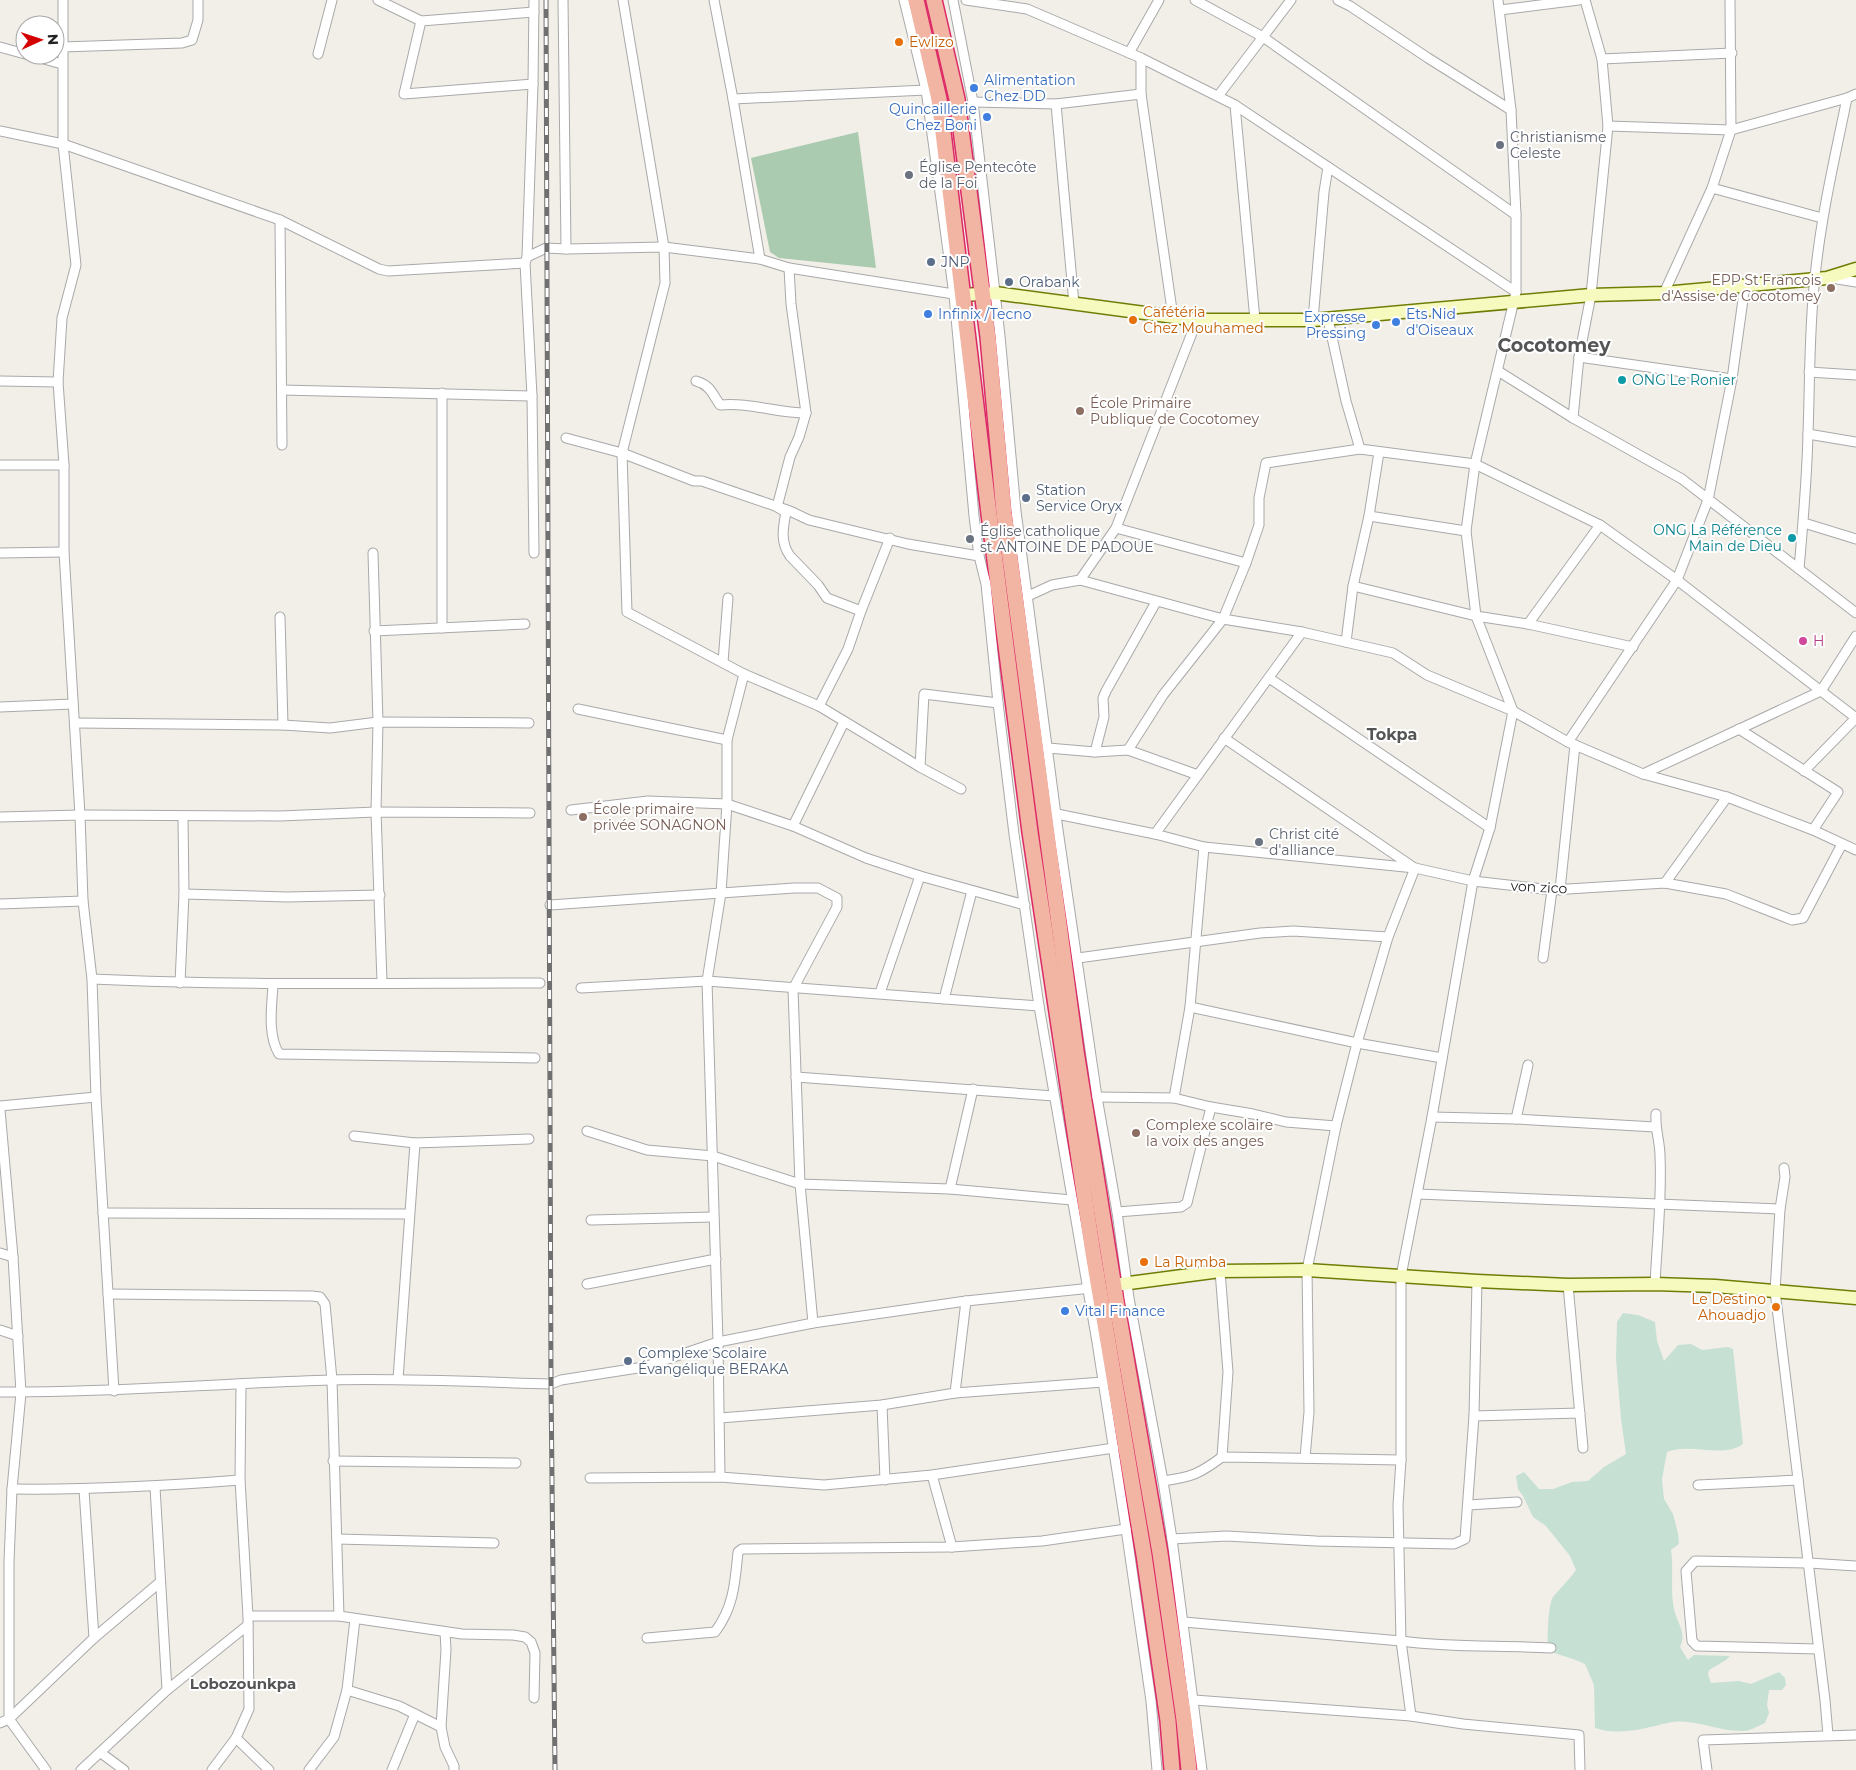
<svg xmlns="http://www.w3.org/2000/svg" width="1856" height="1770" font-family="Montserrat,sans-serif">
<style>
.wetland{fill:#c6e0d4}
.cemetery{fill:#aacbaf}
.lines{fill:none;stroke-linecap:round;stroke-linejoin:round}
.minor-casing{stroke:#a9a9a9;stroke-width:11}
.secondary-casing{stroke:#707d05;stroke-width:15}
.trunk-casing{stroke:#dc2a67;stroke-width:18}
.minor{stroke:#fff;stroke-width:9}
.secondary{stroke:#f7fabf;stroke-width:12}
.trunk{stroke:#f2b4a3;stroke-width:15}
.rail-casing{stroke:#707070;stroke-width:5}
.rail{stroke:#fff;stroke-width:3;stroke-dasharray:9;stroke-linecap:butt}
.food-dot{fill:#e8710a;stroke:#fff;stroke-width:2}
.shop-dot{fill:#3f7fe0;stroke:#fff;stroke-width:2}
.worship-dot{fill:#6b7280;stroke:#fff;stroke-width:2}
.service-dot{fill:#5c6f8a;stroke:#fff;stroke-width:2}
.education-dot{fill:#8d6e63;stroke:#fff;stroke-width:2}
.culture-dot{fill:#0f9aa8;stroke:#fff;stroke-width:2}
.hotel-dot{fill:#d1479c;stroke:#fff;stroke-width:2}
.labels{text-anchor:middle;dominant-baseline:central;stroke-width:4;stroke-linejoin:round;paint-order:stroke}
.food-label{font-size:14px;fill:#c56008;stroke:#fff;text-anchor:start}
.shop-label{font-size:14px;fill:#366cbe;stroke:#fff;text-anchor:start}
.worship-label{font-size:14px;fill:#5b616d;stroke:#fff;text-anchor:start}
.service-label{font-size:14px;fill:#4e5e75;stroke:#fff;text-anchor:start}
.education-label{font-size:14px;fill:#785e54;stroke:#fff;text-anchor:start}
.culture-label{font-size:14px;fill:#0d838f;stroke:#fff;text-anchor:start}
.hotel-label{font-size:14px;fill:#b23c85;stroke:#fff;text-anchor:start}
.street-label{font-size:14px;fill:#222;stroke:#fff}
.neighbourhood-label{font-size:15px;font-weight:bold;fill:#555;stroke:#fff}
.quarter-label{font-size:16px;font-weight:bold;fill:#555;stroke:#fff}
.district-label{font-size:19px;font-weight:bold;fill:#555;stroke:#fff}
</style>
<rect width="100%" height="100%" fill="#f2efe9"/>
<path class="wetland" d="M1623,1313L1638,1315L1655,1322L1657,1341L1664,1361L1678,1345L1691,1344L1702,1350L1728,1347L1733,1349L1743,1444C1723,1459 1690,1442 1667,1452L1662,1479L1664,1499L1673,1514L1678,1533L1679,1544L1671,1550C1674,1570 1670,1590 1674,1609C1677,1623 1687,1633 1680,1647L1688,1660L1694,1655L1730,1656L1726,1660L1709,1670L1708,1674L1711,1683L1739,1681L1751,1684L1779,1672L1785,1678L1786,1685L1782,1690H1769L1767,1705L1769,1713L1765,1723C1758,1726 1750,1731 1743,1731C1720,1732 1695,1719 1674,1722C1669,1722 1664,1724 1659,1725C1639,1730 1615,1735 1595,1728L1594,1685L1585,1664L1573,1659L1548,1651C1547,1640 1548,1605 1553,1597C1560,1588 1569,1580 1576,1570L1570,1556L1546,1526L1533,1517L1523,1496L1518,1489L1516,1476L1524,1472L1539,1489H1553L1572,1482L1588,1481L1604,1467L1626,1454L1621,1419L1616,1359L1617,1322Z"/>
<polygon class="cemetery" points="858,132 876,268 779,258 770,252 751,158"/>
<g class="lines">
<defs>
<g id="minor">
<polyline points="63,0 63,144 76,265 62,318 58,382 64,465 64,552 80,815 83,901 92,979 96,1097 114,1391"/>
<polyline points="378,0 421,21 534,12"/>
<polyline points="534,0 533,84 527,257 525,263 532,396 534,553"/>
<polyline points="563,0 566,249"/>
<polyline points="623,0 664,247 665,283 622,453 627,612 744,674 819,706 920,767 961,789"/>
<polyline points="714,0 733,99 760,259"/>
<polyline points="904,0 926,90 954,295 974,516 979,556 986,584 998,703 1014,834 1039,1006 1097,1342 1126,1529 1151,1701 1157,1770"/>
<polyline points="953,0 973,102 1000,336 1016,511 1058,830 1097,1097 1117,1212 1129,1298 1163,1481 1172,1539 1202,1770"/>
<polyline points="966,0 1027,9 1141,58 1235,105 1516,292"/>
<polyline points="1195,0 1263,37 1516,215"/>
<polyline points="1338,0 1350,6 1428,58 1511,110"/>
<polyline points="1500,10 1579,0"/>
<polyline points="421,21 404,94 533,84"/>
<polyline points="0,47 25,54"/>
<polyline points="62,47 182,43 192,40 198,20 198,0"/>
<polyline points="1129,53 1159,0"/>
<polyline points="318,54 332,0"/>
<polyline points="29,55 62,64"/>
<polyline points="1141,58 1141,94 1173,317"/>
<polyline points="1602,59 1732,53"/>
<polyline points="1218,96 1291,0"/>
<polyline points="733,99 926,90"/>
<polyline points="973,102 1056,104 1141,94"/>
<polyline points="1056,104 1074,304"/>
<polyline points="1235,105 1255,320"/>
<polyline points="1608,126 1731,130 1847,98 1856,94"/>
<polyline points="0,131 63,144 280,220 379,269 388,271 525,263"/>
<polyline points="1712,188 1822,218"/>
<polyline points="280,220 282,445"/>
<polyline points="527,257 546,248 566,249 664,247 760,259 789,268 960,295"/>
<path d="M789,268L791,304L806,413L799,437L790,457L777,507L786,512C783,528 780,542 790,556L818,585L827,598L861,611"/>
<polyline points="1831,278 1856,282"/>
<polyline points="1664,293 1712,188 1731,130 1730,0"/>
<polyline points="1328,319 1346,401 1360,449"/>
<polyline points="1313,320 1324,192 1328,167"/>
<polyline points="1579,357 1591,295 1608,126 1602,59 1585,0"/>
<polyline points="1498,371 1573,418 1682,479 1856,613"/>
<polyline points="1809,372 1856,375"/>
<polyline points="0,381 58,382"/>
<path d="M696,381C710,385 712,393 720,405C749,402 777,413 806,413"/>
<polyline points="282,390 532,396"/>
<polyline points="442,393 442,628"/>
<polyline points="1573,418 1579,357 1732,379"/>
<polyline points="1808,434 1856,442"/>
<polyline points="566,438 622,453 694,481 702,481 790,511 809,520 908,544 979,556"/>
<polyline points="0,465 64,465"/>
<polyline points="1369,516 1466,531"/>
<polyline points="1804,523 1856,539"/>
<polyline points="1116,528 1246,563"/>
<polyline points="0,553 64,552"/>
<polyline points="373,553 378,722 376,812 382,982"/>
<path d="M1799,569C1803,524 1807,478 1808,433C1810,381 1809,328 1815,277C1821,216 1835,157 1847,98"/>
<polyline points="1080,580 1116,528 1197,320"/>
<polyline points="1353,586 1476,616 1528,624 1633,647"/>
<polyline points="1028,596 1052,585 1080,580 1223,619 1302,632 1393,653 1427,675 1513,711 1568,742 1643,774 1727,797 1813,830 1856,850"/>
<polyline points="280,617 283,725"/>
<polyline points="1528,624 1600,525"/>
<polyline points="374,631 525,624"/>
<polyline points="1346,642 1353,586 1369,516 1379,452"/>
<polyline points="723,662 728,598"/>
<polyline points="1269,678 1490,828"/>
<polyline points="819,706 848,649 861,611 890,538"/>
<polyline points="0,707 73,704"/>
<polyline points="578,709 727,740"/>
<polyline points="75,723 283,725 330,728 378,722 529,723"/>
<polyline points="1739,729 1838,792 1813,830"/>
<polyline points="1224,738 1413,867"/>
<polyline points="1568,742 1677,580 1708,500 1732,379 1745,285"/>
<polyline points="1048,748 1095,752 1128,750 1198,775"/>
<polyline points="1128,750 1163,695 1223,619 1246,563 1259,525 1259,498 1266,463 1360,449 1475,464 1600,525 1677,580 1856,718"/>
<polyline points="1095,752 1104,717 1103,698 1106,691 1156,602"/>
<polyline points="920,767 924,694 998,703"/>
<polyline points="1804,771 1856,718"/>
<polyline points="1643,774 1821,691 1856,636"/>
<polyline points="571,810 648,801 727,804 793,826 866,858 920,876 1025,905"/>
<polyline points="1057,814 1155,834 1204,847 1415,868 1473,881 1552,890 1665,883 1726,894 1792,920 1803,918 1842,844"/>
<polyline points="0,817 80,815 280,816 376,812 530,813"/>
<polyline points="793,826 844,722"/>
<polyline points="1155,834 1302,632"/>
<polyline points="1665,883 1727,797"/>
<polyline points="1560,890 1575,745"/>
<polyline points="184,894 287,897 380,895"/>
<polyline points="0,904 83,901"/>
<polyline points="550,905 794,888 818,888 837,898 837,907 793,989 800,1184 813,1323"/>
<polyline points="1078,958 1260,933 1293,931 1388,937"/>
<polyline points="1543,958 1552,890"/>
<path d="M92,979C241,986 391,983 540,983"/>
<polyline points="180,983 184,894 183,817"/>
<path d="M273,984C272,1006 267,1034 279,1054L535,1058"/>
<polyline points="581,988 707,981 1039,1006"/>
<polyline points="880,993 920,876"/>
<polyline points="944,999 972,891"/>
<polyline points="1190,1007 1357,1043 1442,1058"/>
<polyline points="796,1077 1054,1096"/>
<polyline points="1097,1097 1174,1098 1211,1107 1253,1114 1286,1122 1336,1126"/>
<polyline points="1174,1098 1190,1007 1204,847"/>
<polyline points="0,1106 96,1097"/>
<polyline points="0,1110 13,1257 21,1393 12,1489 9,1562 9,1719 46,1770"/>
<polyline points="1432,1117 1516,1119 1655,1127"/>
<polyline points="1516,1119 1528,1065"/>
<polyline points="587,1131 647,1150 713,1156 800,1184 950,1189 1072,1200"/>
<polyline points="354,1136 415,1143 529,1139"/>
<polyline points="1784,1168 1785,1177 1780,1209 1775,1291 1825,1700 1828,1735"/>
<polyline points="950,1189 973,1089"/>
<polyline points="1418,1194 1780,1209"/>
<polyline points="1117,1212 1181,1207 1187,1203 1211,1107"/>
<polyline points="103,1213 409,1214"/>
<polyline points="591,1220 713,1217"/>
<polyline points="0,1253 13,1257"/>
<polyline points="1220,1271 1228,1372 1222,1457"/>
<polyline points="587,1284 716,1259"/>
<path d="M1655,1284C1657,1242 1662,1199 1660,1156C1660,1142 1655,1129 1656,1114"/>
<polyline points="1568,1285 1583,1448"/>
<polyline points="108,1294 312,1296 320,1297 325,1304 332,1380 339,1616"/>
<polyline points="0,1330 18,1336"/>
<polyline points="398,1379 415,1143"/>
<path d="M0,1392C111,1393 221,1383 332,1380C405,1378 478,1382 551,1384L561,1380L644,1367L718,1342L813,1323L966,1301L1092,1288"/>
<polyline points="955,1393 966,1301"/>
<polyline points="882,1405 885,1480"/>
<polyline points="1474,1416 1580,1413"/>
<polyline points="720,1418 882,1405 955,1393 1103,1382"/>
<polyline points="1305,1458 1309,1412 1307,1270 1336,1126 1357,1043 1388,937 1415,868"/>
<polyline points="333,1461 516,1463"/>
<polyline points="932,1475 952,1547"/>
<polyline points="720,1477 718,1342 707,981 721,893 727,804 727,740 744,674"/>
<polyline points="590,1478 720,1477 824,1485 932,1475 1114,1448"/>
<path d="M1163,1481C1192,1477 1199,1474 1222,1457L1401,1460"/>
<polyline points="1698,1485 1798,1480"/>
<polyline points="155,1487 167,1690"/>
<path d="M12,1489C88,1490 164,1486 240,1480"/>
<polyline points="84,1490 94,1638"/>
<polyline points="1468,1505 1517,1502"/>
<polyline points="337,1539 494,1543"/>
<polyline points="1172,1539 1226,1536 1316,1541 1454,1544 1465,1539 1474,1416 1477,1281"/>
<polyline points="248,1616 339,1616 462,1634 513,1635 525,1637 531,1642 535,1653 534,1698"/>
<path d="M1184,1622L1401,1641C1451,1648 1501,1645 1551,1648"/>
<polyline points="445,1632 446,1650 441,1727 445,1747 454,1766 454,1770"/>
<path d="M647,1638L715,1632C734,1607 735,1582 738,1552L742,1549L952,1547L1042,1541L1126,1529"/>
<polyline points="1818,1649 1697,1646 1692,1641 1686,1571 1695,1561 1809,1563 1856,1566"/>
<polyline points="347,1690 399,1706 441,1727"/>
<polyline points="1194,1700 1411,1716 1463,1724 1579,1735 1580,1770"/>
<polyline points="1411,1716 1401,1641 1398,1505 1401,1460 1401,1276 1432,1117 1473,881 1490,828 1513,711 1476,616 1466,531 1475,464 1516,292 1516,215 1511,110 1498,0"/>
<polyline points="0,1723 9,1719 94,1638 159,1583"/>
<polyline points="236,1738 269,1770"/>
<polyline points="101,1753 124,1770"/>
<polyline points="81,1770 167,1690 248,1625"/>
<polyline points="212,1770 236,1738 249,1709 248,1616 240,1480 241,1384"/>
<polyline points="309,1770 334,1737 347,1690 355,1619"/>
<polyline points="392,1770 415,1714"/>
<polyline points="1707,1770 1703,1740 1856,1735"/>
</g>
<g id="secondary">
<polyline points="963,295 995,293 1197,320 1313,320 1591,295 1664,293 1827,278 1856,269"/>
<polyline points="1114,1285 1220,1271 1307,1270 1477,1281 1568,1285 1655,1284 1715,1286 1856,1298"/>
</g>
<g id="trunk">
<polyline points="916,0 939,99 989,514 1030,832 1093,1253 1144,1555 1168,1721 1172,1770"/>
<polyline points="934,0 957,99 988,337 1004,513 1076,1051 1116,1300 1160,1553 1184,1720 1189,1770"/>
</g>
</defs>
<use href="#minor" class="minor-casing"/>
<use href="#secondary" class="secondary-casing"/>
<use href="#trunk" class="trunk-casing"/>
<use href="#minor" class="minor"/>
<use href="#secondary" class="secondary"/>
<use href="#trunk" class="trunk"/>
<defs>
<polyline id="rail" points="546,0 551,1384 555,1770"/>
</defs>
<use href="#rail" class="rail-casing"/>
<use href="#rail" class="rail"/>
</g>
<g class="food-dot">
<circle cx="899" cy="42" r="5"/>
<circle cx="1133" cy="320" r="5"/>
<circle cx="1144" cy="1262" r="5"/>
<circle cx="1776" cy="1307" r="5"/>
</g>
<g class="shop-dot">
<circle cx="974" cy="88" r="5"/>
<circle cx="987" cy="117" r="5"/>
<circle cx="928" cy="314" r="5"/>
<circle cx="1396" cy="322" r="5"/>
<circle cx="1376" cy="325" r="5"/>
<circle cx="1065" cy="1311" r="5"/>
</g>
<g class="worship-dot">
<circle cx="1500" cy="145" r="5"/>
<circle cx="909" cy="175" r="5"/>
<circle cx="970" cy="539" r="5"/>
<circle cx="1259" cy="842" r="5"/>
</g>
<g class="service-dot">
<circle cx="931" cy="262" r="5"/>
<circle cx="1009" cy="282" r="5"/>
<circle cx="1026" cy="498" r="5"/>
<circle cx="628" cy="1361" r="5"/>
</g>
<g class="education-dot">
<circle cx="1831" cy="288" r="5"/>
<circle cx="1080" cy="411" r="5"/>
<circle cx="583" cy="817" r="5"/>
<circle cx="1136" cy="1133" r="5"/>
</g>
<g class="culture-dot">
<circle cx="1622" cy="380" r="5"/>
<circle cx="1792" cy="538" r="5"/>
</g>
<circle class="hotel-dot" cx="1803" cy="641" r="5"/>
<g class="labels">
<g class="food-label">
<text x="909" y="42">Ewlizo</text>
<text x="1143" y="312">Cafétéria<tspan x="1143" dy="16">Chez Mouhamed</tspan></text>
<text x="1154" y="1262">La Rumba</text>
<text x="1766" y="1299" text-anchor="end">Le Destino<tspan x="1766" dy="16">Ahouadjo</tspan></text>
</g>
<g class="shop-label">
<text x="984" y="80">Alimentation<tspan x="984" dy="16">Chez DD</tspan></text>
<text x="977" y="109" text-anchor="end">Quincaillerie<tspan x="977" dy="16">Chez Boni</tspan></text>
<text x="938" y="314">Infinix /Tecno</text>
<text x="1406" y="314">Ets Nid<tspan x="1406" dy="16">d'Oiseaux</tspan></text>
<text x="1366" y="317" text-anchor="end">Expresse<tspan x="1366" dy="16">Pressing</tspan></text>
<text x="1075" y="1311">Vital Finance</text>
</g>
<g class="worship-label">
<text x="1510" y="137">Christianisme<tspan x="1510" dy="16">Celeste</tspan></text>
<text x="919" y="167">Église Pentecôte<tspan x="919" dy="16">de la Foi</tspan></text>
<text x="980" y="531">Église catholique<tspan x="980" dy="16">st ANTOINE DE PADOUE</tspan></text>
<text x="1269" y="834">Christ cité<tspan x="1269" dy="16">d'alliance</tspan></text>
</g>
<g class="service-label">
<text x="941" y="262">JNP</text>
<text x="1019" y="282">Orabank</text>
<text x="1036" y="490">Station<tspan x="1036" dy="16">Service Oryx</tspan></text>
<text x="638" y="1353">Complexe Scolaire<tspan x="638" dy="16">Évangélique BERAKA</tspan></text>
</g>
<g class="education-label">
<text x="1821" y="280" text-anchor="end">EPP St Francois<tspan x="1821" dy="16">d'Assise de Cocotomey</tspan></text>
<text x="1090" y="403">École Primaire<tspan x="1090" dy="16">Publique de Cocotomey</tspan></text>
<text x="593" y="809">École primaire<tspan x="593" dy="16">privée SONAGNON</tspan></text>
<text x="1146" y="1125">Complexe scolaire<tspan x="1146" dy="16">la voix des anges</tspan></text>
</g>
<g class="culture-label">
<text x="1632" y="380">ONG Le Ronier</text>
<text x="1782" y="530" text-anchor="end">ONG La Référence<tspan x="1782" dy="16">Main de Dieu</tspan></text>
</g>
<g class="hotel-label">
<text x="1813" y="641">H</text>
</g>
<g class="street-label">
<text transform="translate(1539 887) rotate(3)">von zico</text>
</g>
<g class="neighbourhood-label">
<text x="243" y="1683">Lobozounkpa</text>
</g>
<g class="quarter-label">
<text x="1392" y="734">Tokpa</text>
</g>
<g class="district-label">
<text x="1554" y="345">Cocotomey</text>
</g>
</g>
<g transform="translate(40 40) rotate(87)"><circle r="24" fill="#ffffff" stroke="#a7a7a7"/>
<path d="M0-4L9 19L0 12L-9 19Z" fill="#d40000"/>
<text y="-8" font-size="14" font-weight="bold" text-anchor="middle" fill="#222222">N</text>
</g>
</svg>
